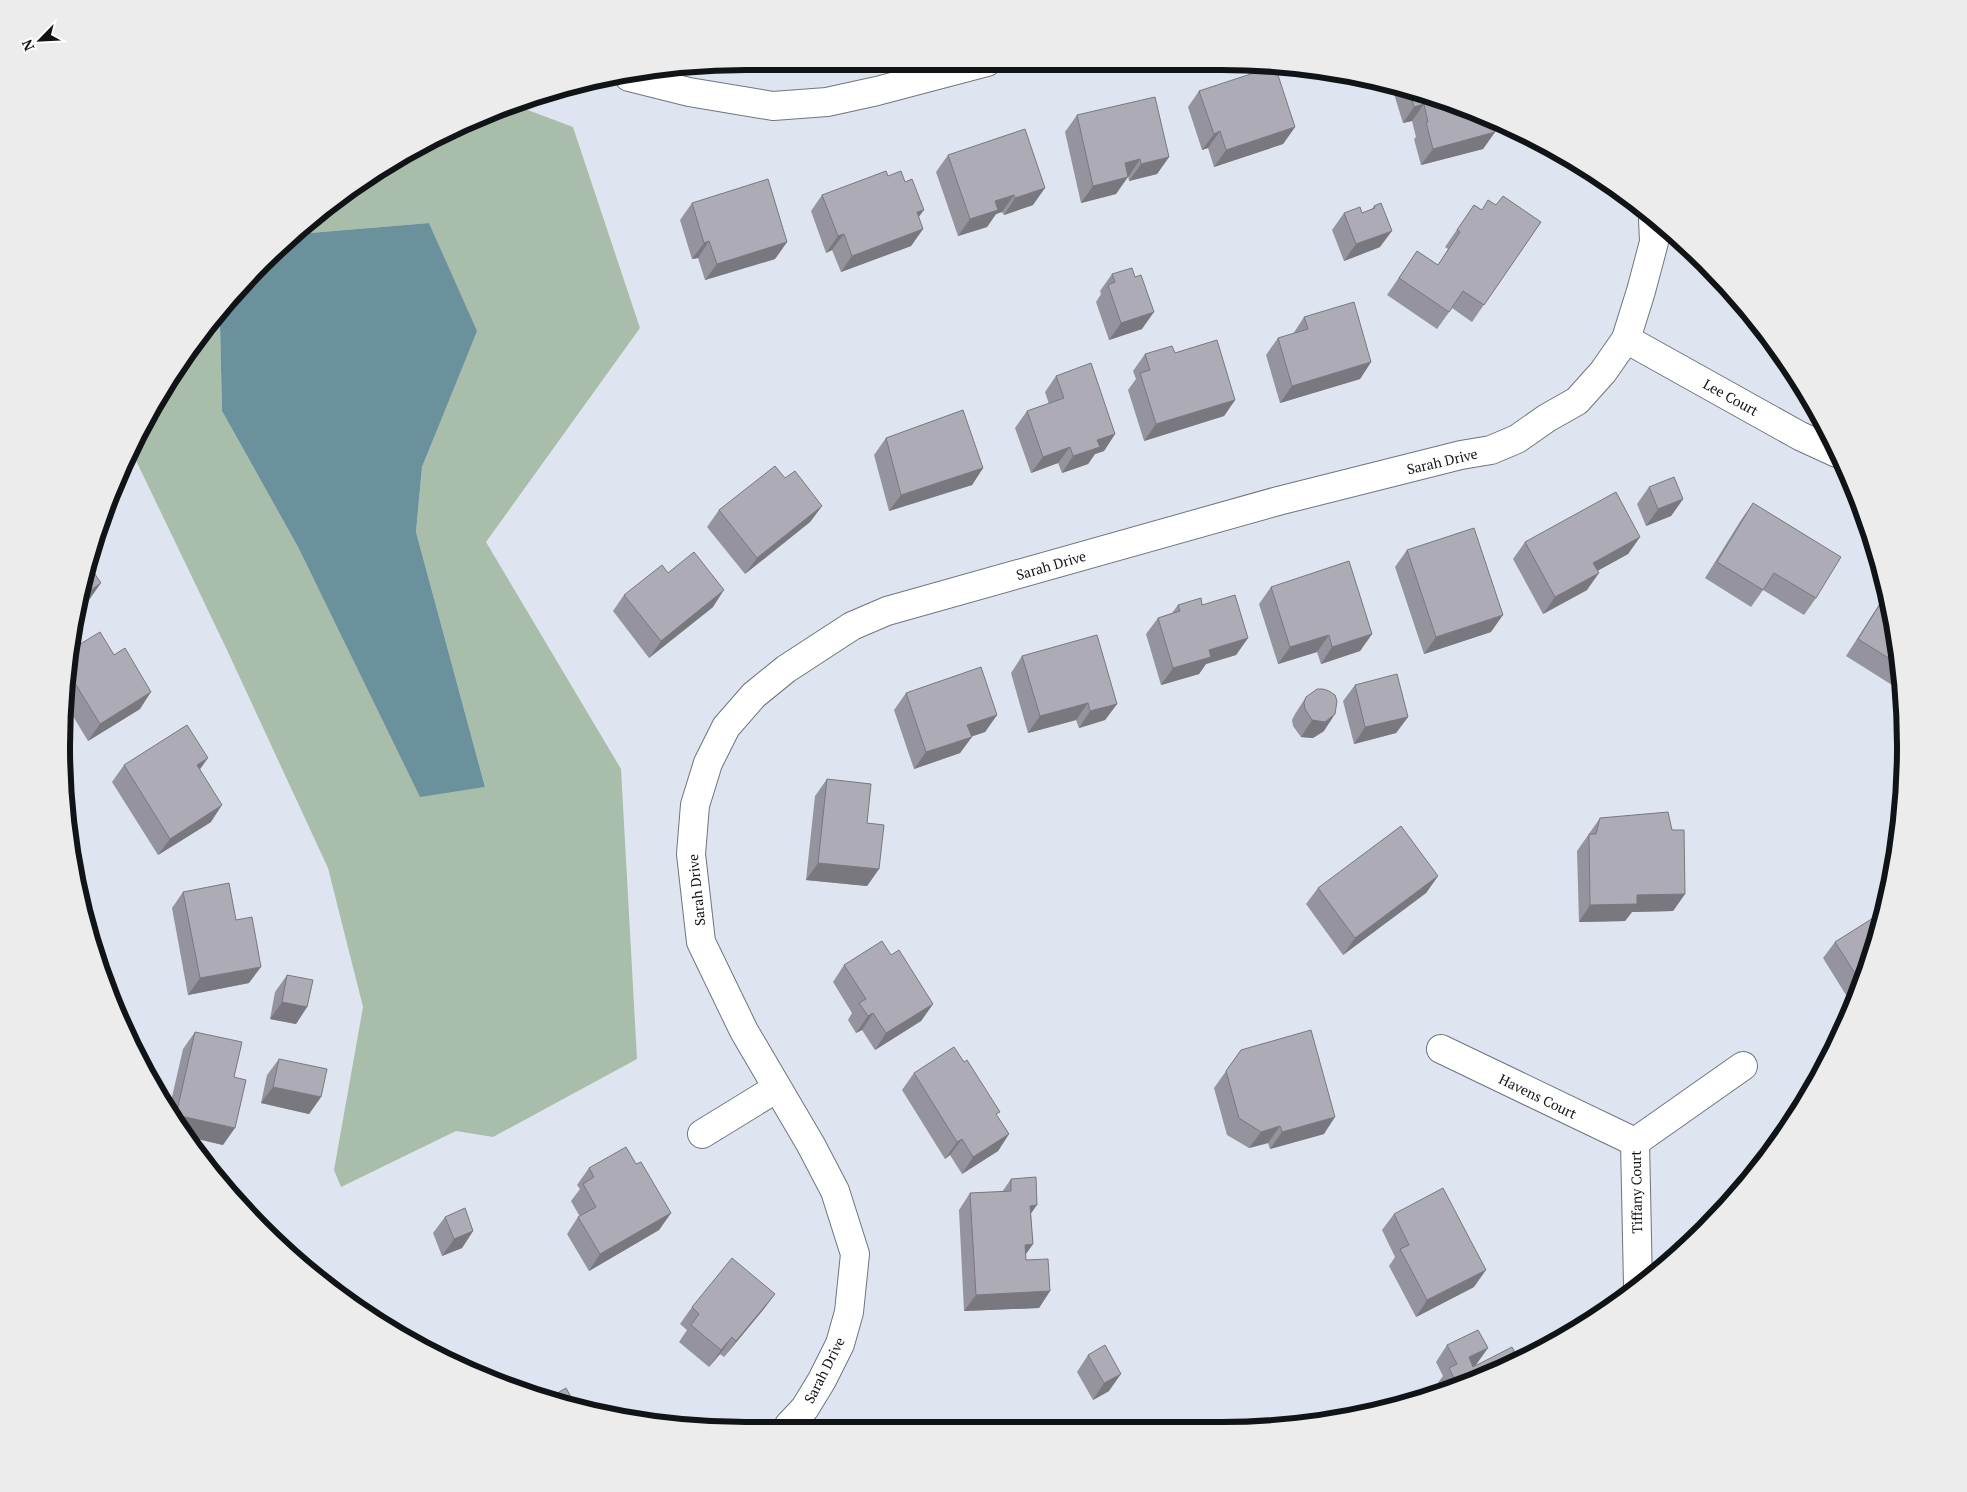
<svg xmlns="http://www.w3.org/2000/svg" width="1967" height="1492" font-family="'PT Serif',serif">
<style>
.green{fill:#a9beaa}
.water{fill:#6a919c}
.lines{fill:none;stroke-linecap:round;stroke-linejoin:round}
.minor-casing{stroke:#6f757e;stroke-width:30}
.minor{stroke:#fff;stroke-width:28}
.wall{fill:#95939d}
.shaded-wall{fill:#79787f}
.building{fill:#adabb6;stroke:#79787f}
.labels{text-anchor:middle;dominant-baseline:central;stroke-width:4;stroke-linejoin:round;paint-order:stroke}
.street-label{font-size:14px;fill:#111417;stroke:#fff}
.rim{fill:none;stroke:#111417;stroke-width:6}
</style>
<rect width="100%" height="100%" fill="#dfe5f0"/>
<polygon class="green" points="517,106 573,127 640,328 486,542 621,769 637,1059 493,1137 456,1131 341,1187 334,1170 363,1007 328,868 227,650 130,448 177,365 244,283 220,325 222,411 298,547 420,796 485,787 416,532 422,467 476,331 429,223 298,234 403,153"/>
<polygon class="water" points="429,223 477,331 422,467 416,532 485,787 420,797 298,547 222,411 220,325 244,283 262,262 298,234"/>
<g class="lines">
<defs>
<g id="minor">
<polyline points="629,77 689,92 773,106 827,102 877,91 987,62"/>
<polyline points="1626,339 1800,436 1837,453"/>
<polyline points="1441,1049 1635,1142"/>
<polyline points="702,1134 777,1088"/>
<polyline points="1638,1285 1635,1142 1743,1066"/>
<polyline points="789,1425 805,1408 822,1380 840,1344 849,1312 855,1254 835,1191 811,1145 744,1031 701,942 691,854 695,805 708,763 726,727 754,695 786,669 852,626 887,611 1278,501 1461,455 1491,450 1517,439 1547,418 1577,401 1603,372 1626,339 1641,291 1654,242 1653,219"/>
</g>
</defs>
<use href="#minor" class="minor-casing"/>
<use href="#minor" class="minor"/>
</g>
<g class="wall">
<polygon points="1400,85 1409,89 1495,132 1483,149 1421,165 1414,139 1416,137 1412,121 1403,123 1394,94"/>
<polygon points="1199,91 1295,127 1283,144 1214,167 1208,148 1202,150 1188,107"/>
<polygon points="1077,115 1169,157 1157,174 1129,181 1128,176 1116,194 1081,203 1065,132"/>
<polygon points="948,155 1033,205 1004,215 1002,212 996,214 987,227 958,236 936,172"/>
<polygon points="888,176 918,217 923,229 911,246 841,272 832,250 826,253 811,211 822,195"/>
<polygon points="692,203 787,242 775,259 705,280 698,258 692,259 680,220"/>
<polygon points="1381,203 1380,247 1344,261 1332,230 1344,213 1362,213 1372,209 1374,206"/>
<polygon points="1474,205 1482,210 1496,205 1541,222 1472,322 1452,308 1437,329 1387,295 1417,251 1438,265 1448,249 1445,247"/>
<polygon points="1112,274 1142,329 1109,340 1096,302 1101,294 1100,291"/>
<polygon points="1304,317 1371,362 1360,379 1280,403 1266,355 1278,338 1293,334"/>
<polygon points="1175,353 1235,400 1224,416 1144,441 1128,390 1136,379 1133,371 1145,354"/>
<polygon points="1056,376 1115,434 1104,451 1095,454 1088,464 1062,473 1058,463 1031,473 1015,428 1027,411 1049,404 1045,392"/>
<polygon points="886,438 983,468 972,485 889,511 874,455"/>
<polygon points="785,478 822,506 810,522 745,574 707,527 719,510"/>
<polygon points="1649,487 1683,499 1671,516 1646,526 1637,504"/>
<polygon points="1753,503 1816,598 1804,615 1763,590 1751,607 1705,578 1741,520"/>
<polygon points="1640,537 1628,554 1597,571 1587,590 1543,614 1513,559 1525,542"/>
<polygon points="1407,550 1491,632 1424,654 1395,567"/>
<polygon points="668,573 713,607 649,658 613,611 624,595"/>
<polygon points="1271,587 1372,634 1360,651 1321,664 1317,652 1278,664 1259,604"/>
<polygon points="1887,592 1893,612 1900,690 1846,656"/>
<polygon points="1178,605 1202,605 1248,638 1236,655 1206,664 1199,674 1161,685 1146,634 1158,618 1172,613"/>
<polygon points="72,649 140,709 88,741 68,708"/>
<polygon points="1022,656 1117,704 1105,720 1079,728 1076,720 1028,733 1011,673"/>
<polygon points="1355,685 1408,717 1396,733 1354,744 1343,701"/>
<polygon points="906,693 997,715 985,732 972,736 960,753 914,769 894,710"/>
<polygon points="1306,697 1324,731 1313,738 1301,737 1293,726 1292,720 1295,714"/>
<polygon points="124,765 200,769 211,822 158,855 112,782"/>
<polygon points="827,779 867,823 879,869 867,886 806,880 815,796"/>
<polygon points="1600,818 1685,894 1673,911 1632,912 1625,921 1579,922 1577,851"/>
<polygon points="1438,876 1426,893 1343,955 1306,904 1318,888"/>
<polygon points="183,892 249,983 188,995 172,908"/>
<polygon points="1882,915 1858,993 1856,989 1846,995 1823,958 1835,942"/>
<polygon points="891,955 933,1004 921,1021 875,1050 862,1030 856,1033 848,1020 852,1013 833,982 844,965"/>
<polygon points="287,975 307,1007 296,1024 270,1019 275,992"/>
<polygon points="195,1032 234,1077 223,1145 185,1136 177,1127 169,1110 183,1049"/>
<polygon points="1241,1050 1324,1134 1270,1149 1268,1143 1249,1148 1227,1135 1214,1088"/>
<polygon points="279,1059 321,1097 309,1114 261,1103 267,1075"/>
<polygon points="914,1073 997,1116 1009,1134 998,1151 962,1174 950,1155 945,1159 902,1090"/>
<polygon points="636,1164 671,1213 659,1230 589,1271 567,1234 578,1217 580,1217 571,1201 580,1189 577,1185 589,1168"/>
<polygon points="1011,1179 1031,1214 1033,1244 1025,1255 1026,1260 1050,1291 1039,1308 964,1311 959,1210 970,1193 1002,1192"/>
<polygon points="1394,1214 1474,1287 1416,1317 1389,1266 1395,1257 1382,1230"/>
<polygon points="445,1217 473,1231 462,1248 442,1256 433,1233"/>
<polygon points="775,1294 763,1310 724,1357 720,1354 709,1367 679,1342 687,1330 680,1324 692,1307"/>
<polygon points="1447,1345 1476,1365 1473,1366 1473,1367 1517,1357 1442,1394 1437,1384 1443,1376 1436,1362"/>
<polygon points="1088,1355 1109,1391 1093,1400 1077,1372"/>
</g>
<g class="shaded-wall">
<polygon points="1424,104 1412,121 1403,123 1414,107"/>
<polygon points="1295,127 1283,144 1214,167 1226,150"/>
<polygon points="1220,131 1208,148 1202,150 1214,134"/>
<polygon points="1495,132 1483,149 1421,165 1433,149"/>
<polygon points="1169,157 1157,174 1129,181 1141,164"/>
<polygon points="1140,159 1129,176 1114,180 1125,163"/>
<polygon points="1128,177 1116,194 1081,203 1093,186"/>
<polygon points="1045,188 1033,205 1004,215 1015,198"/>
<polygon points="1014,195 1002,212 996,214 987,227 958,236 970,219 995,201"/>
<polygon points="924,210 912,226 917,212"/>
<polygon points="923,229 911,246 841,272 852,256"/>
<polygon points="1392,231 1380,247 1344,261 1356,244"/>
<polygon points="844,234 832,250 826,253 838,236"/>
<polygon points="709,241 698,258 692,259 704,243"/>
<polygon points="787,242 775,259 705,280 717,264"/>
<polygon points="1154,312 1142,329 1109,340 1121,323"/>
<polygon points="1371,362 1360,379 1280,403 1292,386"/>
<polygon points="1235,400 1224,416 1144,441 1156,424"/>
<polygon points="1115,434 1104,451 1095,454 1088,464 1062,473 1073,456 1097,440"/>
<polygon points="1070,447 1058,463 1031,473 1043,457"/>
<polygon points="983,468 972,485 889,511 901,495"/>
<polygon points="1683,499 1671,516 1646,526 1658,509"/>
<polygon points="822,506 810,522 745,574 757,558"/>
<polygon points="1640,537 1628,554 1581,580 1593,563"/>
<polygon points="1599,573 1587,590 1543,614 1555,597"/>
<polygon points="101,583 89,600 76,609 79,598"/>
<polygon points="724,590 713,607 649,658 661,641"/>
<polygon points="1503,615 1491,632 1424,654 1436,637"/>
<polygon points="1372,634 1360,651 1321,664 1332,647"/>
<polygon points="1329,635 1317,652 1278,664 1290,647"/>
<polygon points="1248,638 1236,655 1206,664 1199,674 1161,685 1173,668 1209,650"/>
<polygon points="151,692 140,709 88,741 100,724"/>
<polygon points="1088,703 1076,720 1028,733 1040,716"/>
<polygon points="1117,704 1105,720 1079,728 1090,711"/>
<polygon points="1335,714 1324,731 1313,738 1301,737 1312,720"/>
<polygon points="997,715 985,732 956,742 967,725"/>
<polygon points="1408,717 1396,733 1354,744 1365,727"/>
<polygon points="972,737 960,753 914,769 926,752"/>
<polygon points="208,758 196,775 197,765"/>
<polygon points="222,805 211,822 158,855 170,839"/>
<polygon points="818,863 879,869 867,886 806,880"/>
<polygon points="1438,876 1426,893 1343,955 1355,938"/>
<polygon points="1685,894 1673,911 1632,912 1625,921 1579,922 1590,905 1637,895"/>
<polygon points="261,967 249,983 188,995 200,978"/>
<polygon points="1864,974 1862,980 1856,989 1846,995 1858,978"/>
<polygon points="282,1002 307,1007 296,1024 270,1019"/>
<polygon points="933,1004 921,1021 875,1050 886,1033"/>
<polygon points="873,1013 862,1030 856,1033 868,1016"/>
<polygon points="273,1087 321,1097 309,1114 261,1103"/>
<polygon points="176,1115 235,1128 223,1145 185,1136 177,1127 173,1119"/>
<polygon points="1335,1117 1324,1134 1270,1149 1282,1132"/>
<polygon points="1280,1126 1268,1143 1249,1148 1261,1132"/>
<polygon points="1009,1134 998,1151 962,1174 973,1157"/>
<polygon points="962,1139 950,1155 945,1159 957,1142"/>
<polygon points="1037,1205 1025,1222 1030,1206"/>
<polygon points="671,1213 659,1230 589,1271 600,1254"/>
<polygon points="473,1231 462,1248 442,1256 454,1239"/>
<polygon points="1033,1244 1021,1261 1025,1245"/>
<polygon points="1486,1270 1474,1287 1416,1317 1427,1300"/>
<polygon points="1050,1291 1039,1308 964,1311 976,1295"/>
<polygon points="775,1294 763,1310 724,1357 736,1341"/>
<polygon points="732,1337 720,1354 709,1367 721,1350"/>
<polygon points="1488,1348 1476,1365 1457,1374 1469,1357"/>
<polygon points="1121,1374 1109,1391 1093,1400 1104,1383"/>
</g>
<g class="building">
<polygon points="1275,66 1295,127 1226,150 1220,131 1214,134 1199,91"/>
<polygon points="1409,89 1491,120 1495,132 1433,149 1426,122 1428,122 1424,104 1414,107"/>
<polygon points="1155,97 1169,157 1141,164 1140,159 1125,163 1128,177 1093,186 1077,115"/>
<polygon points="1025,129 1045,188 1015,198 1014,195 995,201 998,210 970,219 948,155"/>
<polygon points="886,171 888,176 901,171 905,182 912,179 924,210 917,212 923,229 852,256 844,234 838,236 822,195"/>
<polygon points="768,179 787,242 717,264 709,241 704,243 692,203"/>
<polygon points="1503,196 1541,222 1484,305 1463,291 1449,312 1399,278 1417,251 1438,265 1460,232 1457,230 1474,205 1482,210 1488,200 1496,205"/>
<polygon points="1381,203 1392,231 1356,244 1344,213 1360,207 1362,213 1375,208 1374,206"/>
<polygon points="1132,268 1135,277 1141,275 1154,312 1121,323 1108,285 1115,282 1112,274"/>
<polygon points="1354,302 1371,362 1292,386 1278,338 1308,329 1304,317"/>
<polygon points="1217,340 1235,400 1156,424 1140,373 1150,370 1145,354 1172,346 1175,353"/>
<polygon points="1091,363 1115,434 1097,440 1100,447 1073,456 1070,447 1043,457 1027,411 1064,398 1056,376"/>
<polygon points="963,410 983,468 901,495 886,438"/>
<polygon points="775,466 785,478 795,471 822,506 757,558 719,510"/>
<polygon points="1674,477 1683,499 1658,509 1649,487"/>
<polygon points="1616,492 1640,537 1593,563 1599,573 1555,597 1525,542"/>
<polygon points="1753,503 1841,557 1816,598 1774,573 1763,590 1717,562"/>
<polygon points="1474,528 1503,615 1436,637 1407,550"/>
<polygon points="694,552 724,590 661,641 624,595 662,565 668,573"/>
<polygon points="1349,561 1372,634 1332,647 1329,635 1290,647 1271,587"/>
<polygon points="90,567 101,583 79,598"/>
<polygon points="1887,593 1893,612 1898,664 1858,639"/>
<polygon points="1235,595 1248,638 1209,650 1211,657 1173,668 1158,618 1180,611 1178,605 1201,598 1202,605"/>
<polygon points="100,632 114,655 125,648 151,692 100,724 70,675 72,649"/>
<polygon points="1097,635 1117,704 1090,711 1088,703 1040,716 1022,656"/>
<polygon points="981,667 997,715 967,725 972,737 926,752 906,693"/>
<polygon points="1397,674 1408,717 1365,727 1355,685"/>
<polygon points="1317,689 1323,689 1329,691 1335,695 1337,701 1335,714 1325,722 1312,720 1305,709 1304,703 1306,697"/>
<polygon points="187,725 208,758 197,765 222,805 170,839 124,765"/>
<polygon points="827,779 871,784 867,823 884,825 879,869 818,863"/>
<polygon points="1668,812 1672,830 1684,830 1685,894 1637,895 1637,904 1590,905 1589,834 1596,834 1600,818"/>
<polygon points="1401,826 1438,876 1355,938 1318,888"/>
<polygon points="229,883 236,920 252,917 261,967 200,978 183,892"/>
<polygon points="1881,913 1882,915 1864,974 1858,978 1835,942"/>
<polygon points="882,941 891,955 899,950 933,1004 886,1033 873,1013 868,1016 859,1003 866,999 844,965"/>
<polygon points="287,975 313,980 307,1007 282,1002"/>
<polygon points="1311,1030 1335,1117 1282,1132 1280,1126 1261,1132 1239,1118 1226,1071 1241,1050"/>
<polygon points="195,1032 242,1042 234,1077 246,1080 235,1128 176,1115"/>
<polygon points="954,1047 964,1062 967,1060 1000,1112 996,1114 1009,1134 973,1157 962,1139 957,1142 914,1073"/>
<polygon points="279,1059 327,1069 321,1097 273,1087"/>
<polygon points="626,1147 636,1164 641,1162 671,1213 600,1254 578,1217 596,1207 583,1184 594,1177 589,1168"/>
<polygon points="1036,1177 1037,1205 1030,1206 1033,1244 1025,1245 1026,1260 1048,1259 1050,1291 976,1295 970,1193 1011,1191 1011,1179"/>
<polygon points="1443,1188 1486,1270 1427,1300 1400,1249 1409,1245 1394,1214"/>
<polygon points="465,1208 473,1231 454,1239 445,1217"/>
<polygon points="732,1258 775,1294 736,1341 732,1337 721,1350 691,1325 699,1314 692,1307"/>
<polygon points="1478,1330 1488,1348 1469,1357 1473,1367 1512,1347 1517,1357 1458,1386 1449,1368 1457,1364 1447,1345"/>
<polygon points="1105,1345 1121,1374 1104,1383 1088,1355"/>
<polygon points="566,1388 576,1406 547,1399"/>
</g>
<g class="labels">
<g class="street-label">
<text transform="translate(1731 397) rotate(29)">Lee Court</text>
<text transform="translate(1442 461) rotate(-13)">Sarah Drive</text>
<text transform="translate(1051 565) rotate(-16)">Sarah Drive</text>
<text transform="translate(696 890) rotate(-96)">Sarah Drive</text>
<text transform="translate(1538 1096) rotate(26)">Havens Court</text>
<text transform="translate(1636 1192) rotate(-91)">Tiffany Court</text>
<text transform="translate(824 1370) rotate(-63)">Sarah Drive</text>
</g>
</g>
<path d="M0 0H1967V1492H0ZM746 70H1221A676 676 0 0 1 1897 746V746A676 676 0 0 1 1221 1422H746A676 676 0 0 1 70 746V746A676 676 0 0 1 746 70Z" fill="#ececec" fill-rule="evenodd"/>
<path class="rim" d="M746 70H1221A676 676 0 0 1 1897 746V746A676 676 0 0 1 1221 1422H746A676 676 0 0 1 70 746V746A676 676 0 0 1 746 70Z"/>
<g transform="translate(40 40) rotate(246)" stroke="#ffffff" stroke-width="4" paint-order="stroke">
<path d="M0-4L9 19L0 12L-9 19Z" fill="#111417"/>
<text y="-8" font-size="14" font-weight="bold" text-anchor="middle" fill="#111417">N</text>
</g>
</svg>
